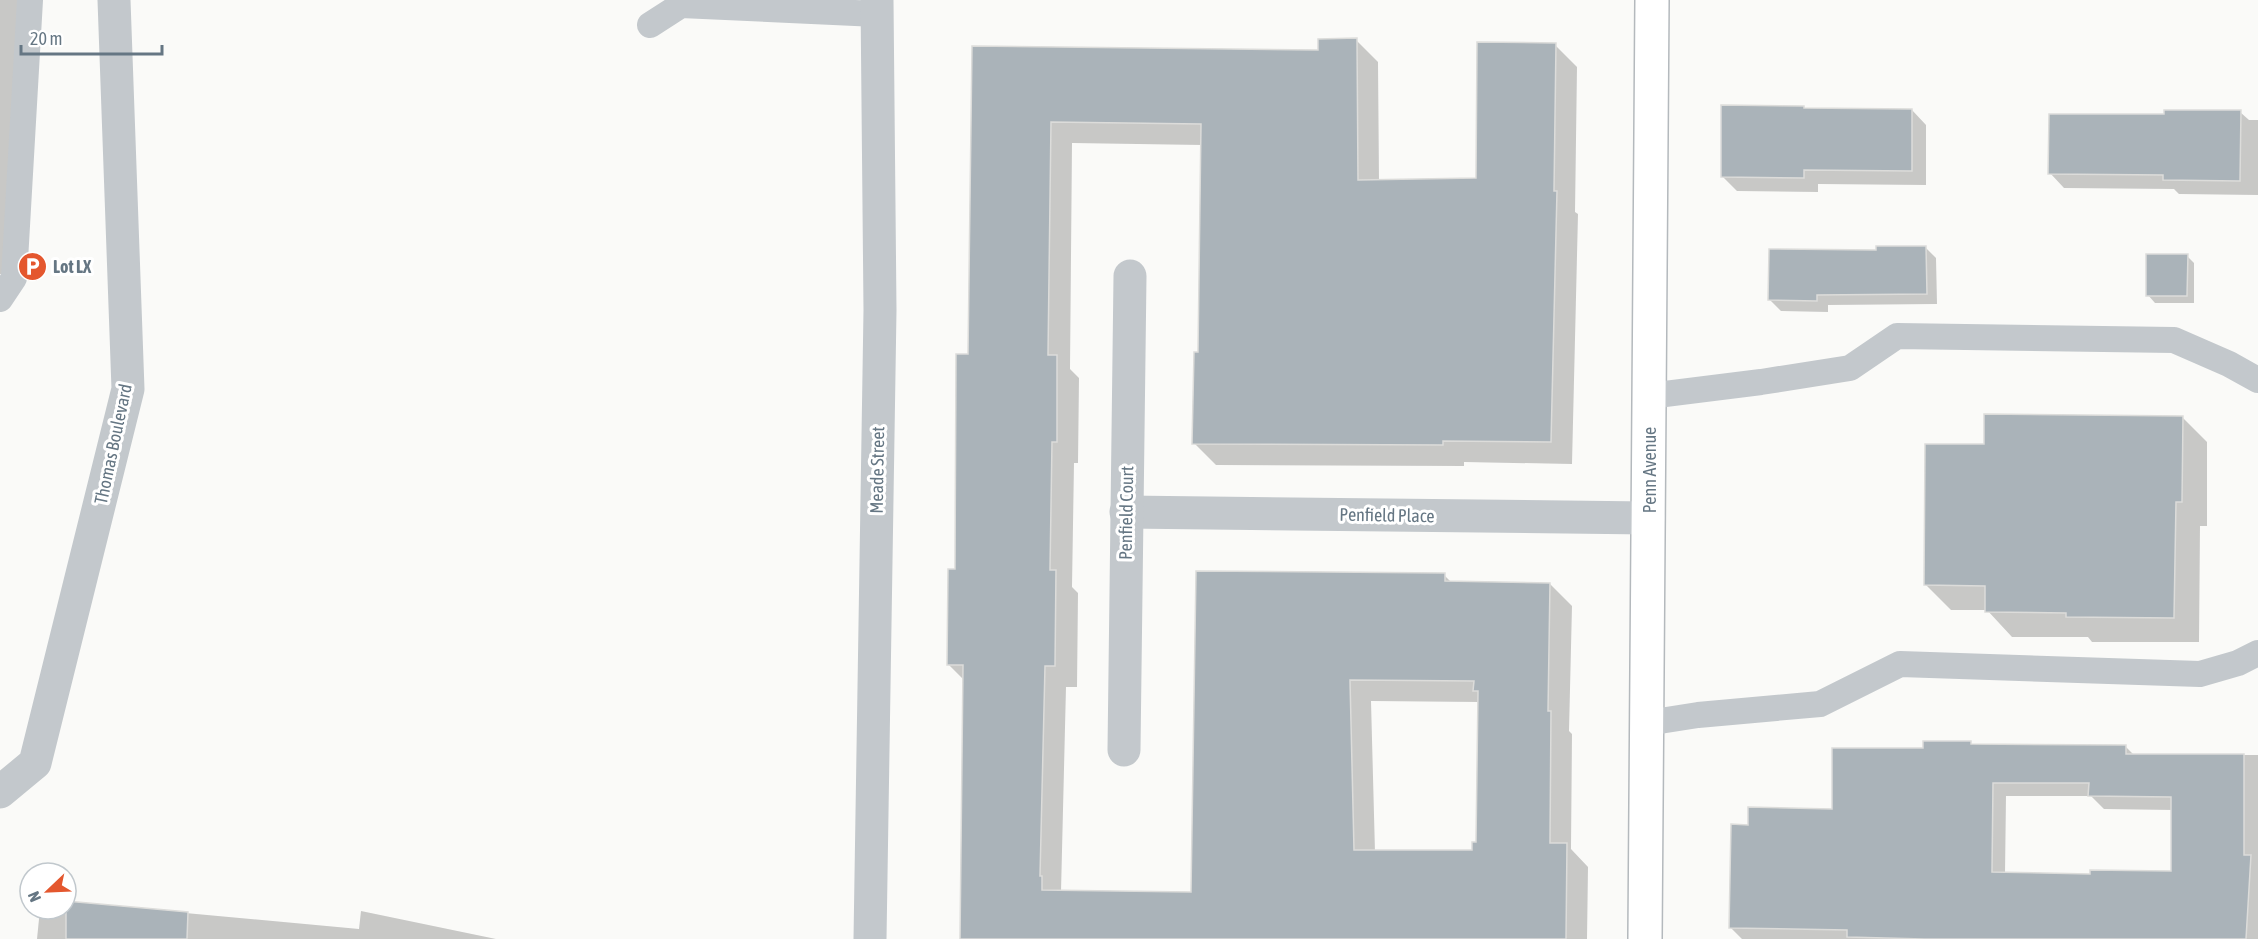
<svg xmlns="http://www.w3.org/2000/svg" width="2258" height="939" font-family="'Asap Condensed',sans-serif">
<style>
.shadow{fill:#0003;fill-rule:evenodd}
.building{fill:#aab3b9;stroke:#dcdcda;stroke-width:1.5;fill-rule:evenodd}
.lines{fill:none;stroke-linecap:round;stroke-linejoin:round}
.trunk-casing{stroke:#b4b9bd;stroke-width:36}
.service{stroke:#c3c8cc;stroke-width:26}
.minor{stroke:#c3c8cc;stroke-width:33}
.trunk{stroke:#fff;stroke-width:33}
.labels{text-anchor:middle;dominant-baseline:central;stroke-width:6;stroke-linejoin:round;paint-order:stroke}
.poi-label{font-size:18px;font-weight:bold;fill:#657683;stroke:#fff;text-anchor:start}
.street-label{font-size:18px;fill:#657683;stroke:#fff}
</style>
<rect width="100%" height="100%" fill="#fafaf8"/>
<g class="shadow">
<polygon points="0,0 29,0 15,275 0,274"/>
<path d="M1356,40L1378,62L1379,181L1477,180L1555,45L1577,67L1575,212L1578,214L1572,464L1464,462V466L1216,465L1194,443L1200,353L1202,145L1072,143L1070,369L1079,378L1078,463H1074L1072,587L1078,593L1077,687H1066L1061,892L1193,894L1198,573L1444,575L1452,583L1550,584L1572,606L1569,731L1572,734L1571,849L1588,867L1587,939H961L964,680L949,665L969,356L973,48L1319,52ZM1371,701L1479,702L1477,844L1473,851L1375,852Z"/>
<polygon points="1804,107 1806,110 1912,110 1926,125 1926,185 1818,184 1818,192 1737,191 1722,176"/>
<polygon points="2240,112 2249,120 2258,120 2258,195 2179,194 2174,189 2064,188 2050,173 2165,116"/>
<polygon points="1925,247 1936,258 1937,304 1828,305 1828,312 1781,311 1770,300 1877,252"/>
<polygon points="2187,256 2194,263 2194,303 2155,303 2148,295"/>
<polygon points="2182,417 2207,442 2207,526 2200,526 2199,642 2092,642 2088,637 2012,637 1987,610 1951,610 1926,585 1985,446"/>
<path d="M1970,743L1973,746H2125L2134,755H2258V939H1742L1730,927L1749,826L1834,810L1924,750ZM2006,796H2091L2104,809L2173,810L2172,873L2092,875L2005,874Z"/>
<polygon points="66,902 359,929 361,911 496,939 37,939 40,909 66,909"/>
</g>
<g class="building">
<path d="M1357,38L1358,180L1476,178L1477,42L1556,43L1554,191H1557L1551,442L1443,441V445L1192,444L1194,352H1198L1201,124L1051,122L1048,355H1057V442H1052L1050,570H1056L1055,666H1045L1040,876H1042V890L1191,892L1196,571L1445,573V581L1550,583L1548,711H1551L1550,843H1567L1566,939H960L963,665H947L948,569H955L956,354H968L972,46L1318,50V39ZM1350,680L1474,681L1473,691H1478L1476,842H1472V850H1354Z"/>
<polygon points="1721,105 1804,106 1804,108 1912,109 1912,171 1804,170 1804,178 1721,177"/>
<polygon points="2164,110 2241,110 2240,181 2163,180 2163,175 2048,174 2049,114 2164,114"/>
<polygon points="1876,246 1926,246 1927,294 1817,295 1817,301 1768,300 1769,249 1876,250"/>
<polygon points="2146,254 2188,254 2187,296 2146,296"/>
<polygon points="1984,414 2183,416 2182,502 2176,502 2174,618 2066,617 2066,613 1985,612 1985,586 1924,585 1925,444 1984,444"/>
<path d="M1923,741H1971V744L2126,745V754H2244V855H2251L2246,939H1924L1847,937V930L1729,928L1731,824L1748,825V807L1832,809V748H1923ZM1993,783H2089L2088,796L2171,797V871L2090,870V874L1992,872Z"/>
<polygon points="66,901 188,912 187,939 66,939"/>
</g>
<g class="lines">
<defs>
<polyline id="trunk" points="1645,939 1652,0"/>
</defs>
<use href="#trunk" class="trunk-casing"/>
<g class="service">
<polyline points="650,25 681,5 877,14"/>
<polyline points="0,299 14,278 30,0"/>
<polyline points="1649,396 1761,382 1850,368 1897,336 2174,340 2229,364 2258,380"/>
<polyline points="1647,723 1698,715 1820,704 1900,664 2200,674 2238,663 2258,653"/>
</g>
<g class="minor">
<polyline points="1126,512 1648,518"/>
<polyline points="1124,750 1130,276"/>
<polyline points="0,792 35,763 128,389 114,0"/>
<polyline points="870,939 880,310 877,0"/>
</g>
<use href="#trunk" class="trunk"/>
</g>
<defs>
<symbol id="parking-disc" viewBox="-11 -11 22 22"><circle r="9.5" fill="#e4572e" stroke="#fff"/><path d="M-3.5-5.5H1a3.5 3.5 0 0 1 0 7H-1V5.5H-3.5ZM-1-3.4V-.6H.8a1.4 1.4 0 0 0 0-2.8Z" fill="#fff"/></symbol>
</defs>
<g fill-rule="evenodd">
<use href="#parking-disc" x="16" y="250" width="33" height="33"/>
</g>
<g class="labels">
<g class="poi-label">
<text x="53" y="266">Lot LX</text>
</g>
<g class="street-label">
<text transform="translate(113 444) rotate(-78)">Thomas Boulevard</text>
<text transform="translate(877 470) rotate(-89)">Meade Street</text>
<text transform="translate(1649 470) rotate(-90)">Penn Avenue</text>
<text transform="translate(1126 513) rotate(-89)">Penfield Court</text>
<text transform="translate(1387 515) rotate(1)">Penfield Place</text>
</g>
</g>
<g transform="translate(48 891) rotate(247)"><circle r="28" fill="#ffffff" stroke="#c1c8cd" stroke-width="1.5"/>
<path d="M0-4.5L10 22L0 15L-10 22Z" fill="#e4572e"/>
<text y="-9" font-size="16" font-weight="bold" text-anchor="middle" fill="#657683">N</text>
</g>
<path d="M21 45v9h141v-9" fill="none" stroke="#657683" stroke-width="3"/>
<text x="30" y="45" font-size="18" fill="#657683" stroke="#ffffff" stroke-width="4.5" paint-order="stroke">20 m</text>
</svg>
